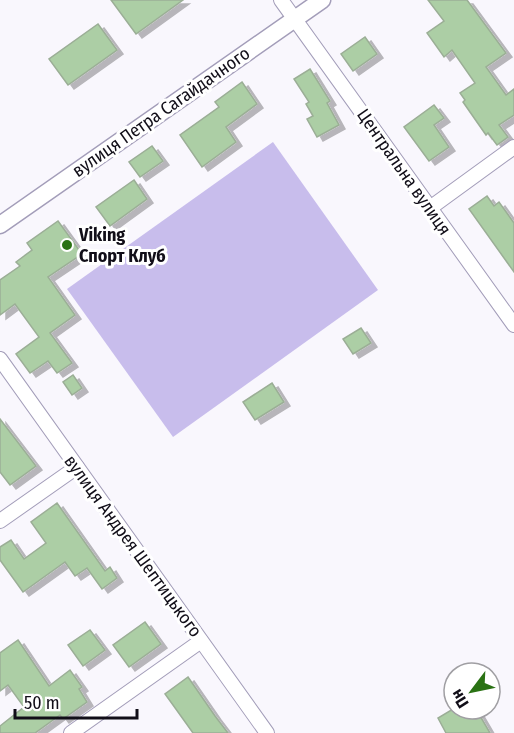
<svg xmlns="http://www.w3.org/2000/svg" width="514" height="733" font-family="'Fira Sans Condensed',sans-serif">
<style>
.green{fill:#c8bdec}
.building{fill:#accea5;stroke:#9bae96;stroke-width:1.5;filter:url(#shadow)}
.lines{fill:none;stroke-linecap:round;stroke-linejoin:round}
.minor-casing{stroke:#a39db9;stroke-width:16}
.tertiary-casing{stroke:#a39db9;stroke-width:19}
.minor{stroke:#fff;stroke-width:14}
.tertiary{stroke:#fff;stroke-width:16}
.poi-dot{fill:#2a7214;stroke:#fff;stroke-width:2}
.labels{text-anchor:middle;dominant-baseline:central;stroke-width:6;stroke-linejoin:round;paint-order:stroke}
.street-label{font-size:18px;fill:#110e18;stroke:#fff}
.poi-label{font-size:18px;font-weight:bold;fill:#110e18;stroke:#fff;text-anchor:start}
</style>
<defs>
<filter id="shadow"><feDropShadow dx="6" dy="4" stdDeviation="0" flood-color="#0004"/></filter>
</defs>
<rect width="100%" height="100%" fill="#f9f7fd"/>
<polygon class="green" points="273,142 378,290 173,437 67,289"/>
<g class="building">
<polygon points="111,0 183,0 136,34"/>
<polygon points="428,0 467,0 506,53 486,67 506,95 514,89 514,115 499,125 508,137 497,145 488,133 486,135 463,102 465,100 460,93 475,83 452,50 444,57 427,33 444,21"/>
<polygon points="98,24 117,50 68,85 49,59"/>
<polygon points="365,37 377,54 353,71 341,54"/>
<polygon points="310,69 330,101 327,103 339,125 317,137 307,119 313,116 306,104 309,102 294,79"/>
<polygon points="242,82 257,104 226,127 236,142 202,167 180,135 219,107 215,102"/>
<polygon points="434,105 444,118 434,125 449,147 429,161 404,127"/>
<polygon points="152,146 163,161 140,177 129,162"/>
<polygon points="134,180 147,199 110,226 96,207"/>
<polygon points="487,196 494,206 499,202 514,223 514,272 469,209"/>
<polygon points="58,221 82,254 48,277 75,315 50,333 72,363 57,373 48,361 30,373 16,354 39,337 15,304 0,315 0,280 20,266 16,262 32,250 27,243"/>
<polygon points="361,328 371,343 353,354 343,339"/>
<polygon points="73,375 82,388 72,395 63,382"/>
<polygon points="272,383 284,402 255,420 243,402"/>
<polygon points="0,419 36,466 10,485 0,472"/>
<polygon points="57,503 105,571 110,567 117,578 102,589 87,568 75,576 65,562 23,592 0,560 0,547 11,540 24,559 46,543 31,522"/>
<polygon points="145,622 161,644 129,667 113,645"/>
<polygon points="90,630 105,650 83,666 68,645"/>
<polygon points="18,640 49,686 70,670 82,687 79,689 87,702 63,719 60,715 35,733 0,733 0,726 24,707 8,685 0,691 0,653"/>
<polygon points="188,677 215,716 228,733 193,733 173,705 165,694"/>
<polygon points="453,709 476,709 490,733 446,733 438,718"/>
</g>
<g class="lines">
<defs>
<g id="minor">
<polyline points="281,0 514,325"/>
<polyline points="430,208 514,147"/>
<polyline points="0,359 267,733"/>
<polyline points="0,521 77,467"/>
<polyline points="71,733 201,641"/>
</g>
<polyline id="tertiary" points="0,225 322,0"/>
</defs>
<use href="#minor" class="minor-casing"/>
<use href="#tertiary" class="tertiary-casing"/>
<use href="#minor" class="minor"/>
<use href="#tertiary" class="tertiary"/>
</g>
<circle class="poi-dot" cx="67" cy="245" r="6"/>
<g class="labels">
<g class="street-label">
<text transform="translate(161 112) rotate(-35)">вулиця Петра Сагайдачного</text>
<text transform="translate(404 172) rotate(55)">Центральна вулиця</text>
<text transform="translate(133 546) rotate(54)">вулиця Андрея Шептицького</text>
</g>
<g class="poi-label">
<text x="79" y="235">Viking<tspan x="79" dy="21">Спорт Клуб</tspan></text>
</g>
</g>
<g transform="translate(472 691) rotate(238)"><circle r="28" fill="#ffffff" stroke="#a09fa3" stroke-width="1.5"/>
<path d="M0-4.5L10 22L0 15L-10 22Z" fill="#2a7214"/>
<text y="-9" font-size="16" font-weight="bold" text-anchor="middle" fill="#110e18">Пн</text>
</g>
<path d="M15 709v9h122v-9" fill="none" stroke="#110e18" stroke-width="3"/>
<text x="24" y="709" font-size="18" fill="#110e18" stroke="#ffffff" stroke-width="4.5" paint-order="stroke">50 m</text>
</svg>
